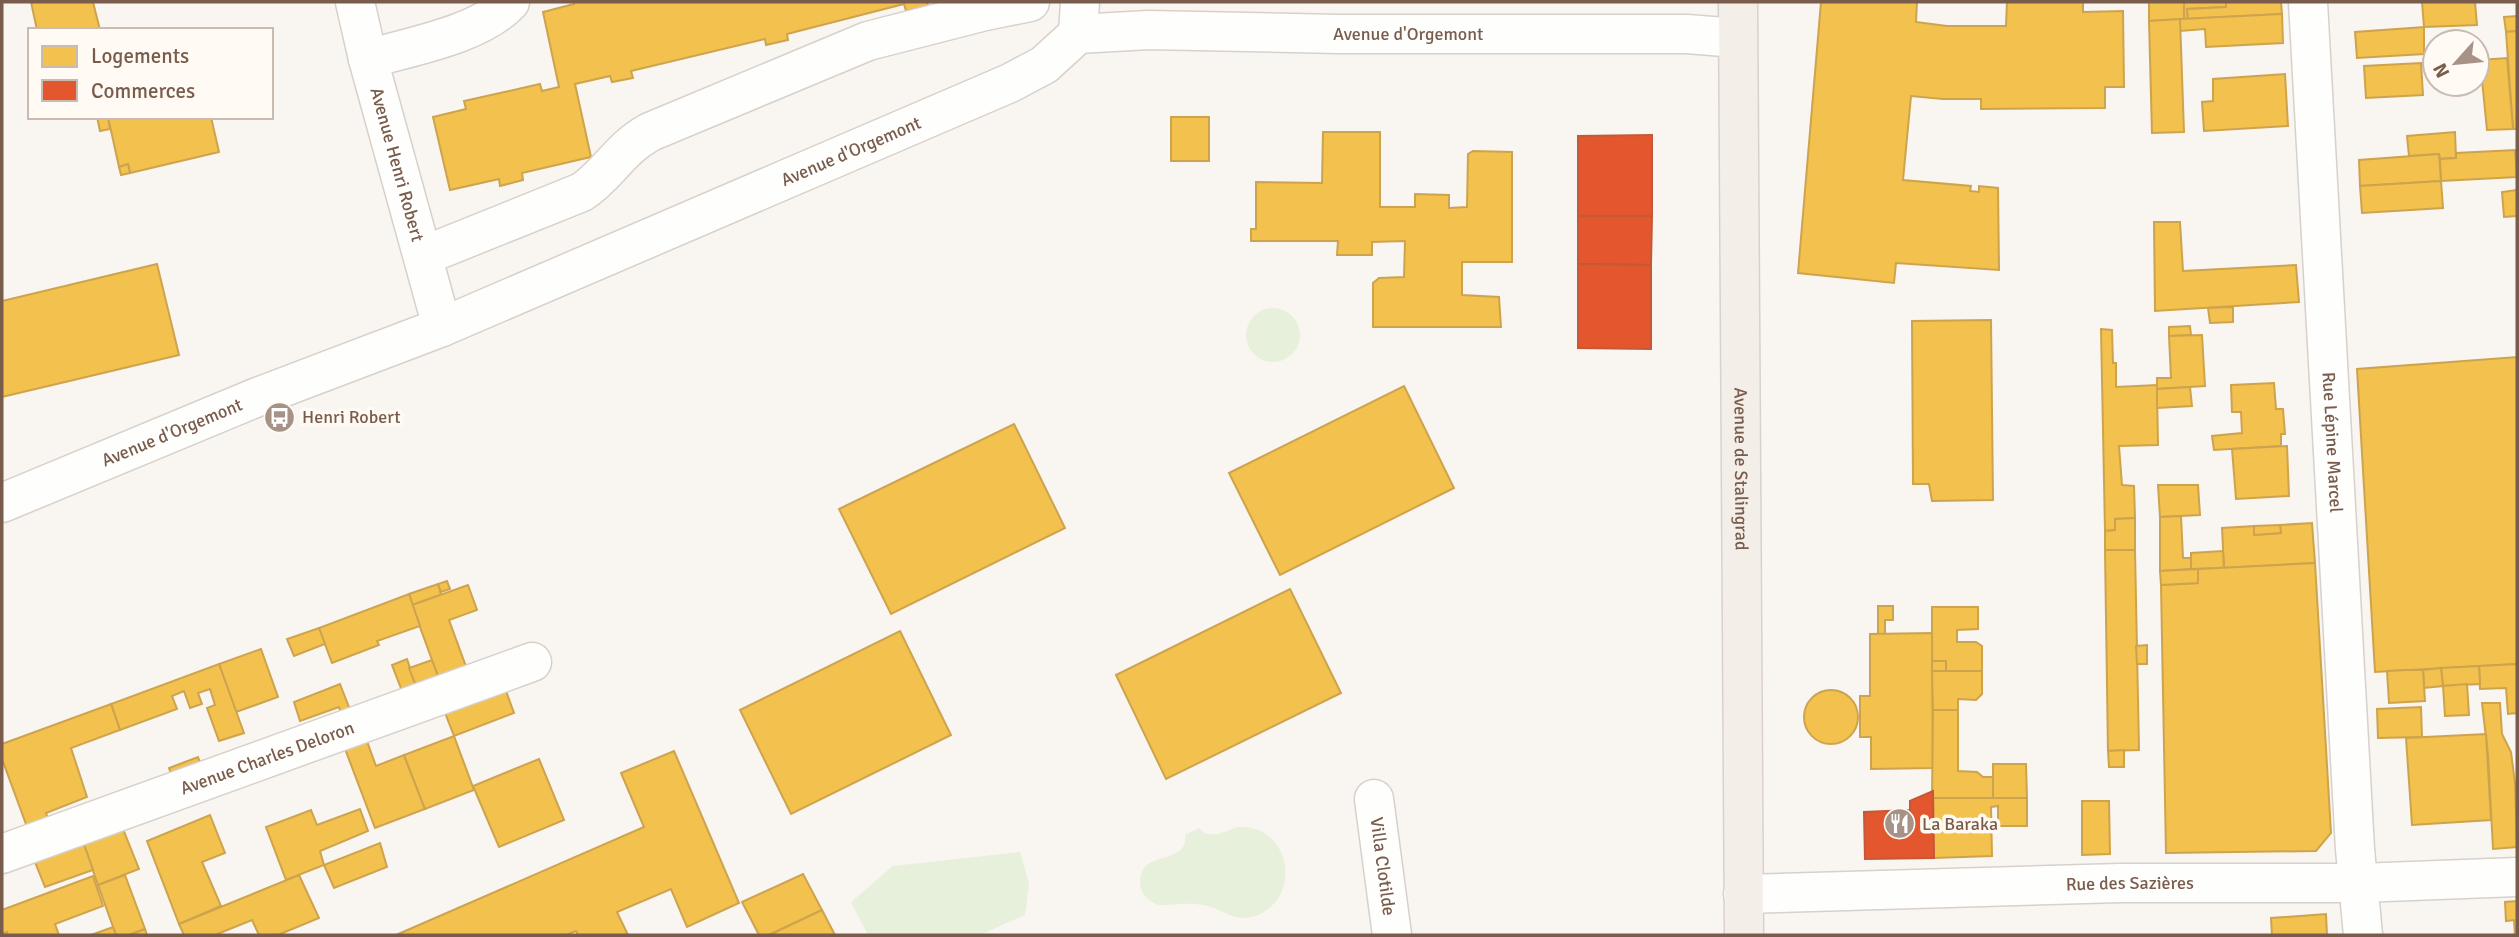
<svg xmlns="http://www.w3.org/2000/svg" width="2519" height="937" font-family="Signika,sans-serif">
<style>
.green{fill:#e7f0db}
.homes{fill:#f2c14e;stroke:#cea34e;stroke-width:2}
.shops{fill:#e4572e;stroke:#c45837;stroke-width:2}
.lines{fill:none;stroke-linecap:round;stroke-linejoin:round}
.minor-casing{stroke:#d7d1cb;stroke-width:41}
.major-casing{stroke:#dad1cc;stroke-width:41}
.minor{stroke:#fefefd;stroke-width:38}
.major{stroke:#f3eee8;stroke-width:38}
.labels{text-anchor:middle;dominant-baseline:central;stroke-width:7;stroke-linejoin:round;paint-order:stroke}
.street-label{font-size:18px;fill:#7a5c4d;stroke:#fffaf3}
.poi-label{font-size:18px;fill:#7a5c4d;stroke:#fffaf3;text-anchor:start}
</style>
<rect width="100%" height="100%" fill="#f9f5f0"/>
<g class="green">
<circle cx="1273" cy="335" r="27"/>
<path d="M1238,827C1291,824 1304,899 1255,916C1233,923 1222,908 1203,905C1188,902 1174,905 1159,905C1140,899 1135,882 1145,866C1160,855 1188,858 1185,835L1199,828C1210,841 1224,831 1238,827Z"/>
<polygon points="1020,852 1029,884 1025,915 980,935 868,935 851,902 893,866"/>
</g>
<g class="homes">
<polygon points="31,2 93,2 100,30 37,30"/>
<polygon points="574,2 927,2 928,6 906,11 904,4 787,34 788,40 766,45 765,39 631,71 633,78 612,82 610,76 575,84 591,157 522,173 523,180 500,186 499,179 450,190 433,117 466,109 464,101 540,84 542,91 559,87 543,12 574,4"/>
<polygon points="1821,2 1917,2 1916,22 1947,26 2006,26 2007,2 2083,2 2083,12 2123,11 2124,87 2105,87 2105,108 1981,109 1981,99 1943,99 1911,96 1903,180 1971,186 1970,191 1979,192 1979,186 1998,188 1999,270 1896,263 1894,283 1798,273"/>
<polygon points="2149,2 2184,2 2184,19 2149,21"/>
<polygon points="2184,2 2226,2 2226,7 2187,9 2188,19 2184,19"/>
<polygon points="2226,2 2281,2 2282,14 2188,19 2187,9 2226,7"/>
<polygon points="2422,2 2475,2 2477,25 2424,27"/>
<polygon points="2282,14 2283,43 2206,47 2205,29 2180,31 2180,19"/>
<polygon points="2517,16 2517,31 2506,32 2504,17"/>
<polygon points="2180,19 2184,132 2152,133 2149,21"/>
<polygon points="2424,27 2424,54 2357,58 2355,32"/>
<polygon points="2517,31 2517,129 2513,129 2506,32"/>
<polygon points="2507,58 2513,129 2487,130 2480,60"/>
<polygon points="2421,63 2423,95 2366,98 2364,66"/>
<polygon points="2285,74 2288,126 2204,131 2202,102 2213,101 2213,79"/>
<polygon points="97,117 108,117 110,129 100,131"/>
<polygon points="108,117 211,117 219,152 130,173 128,164 119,167"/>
<rect x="1171" y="117" width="38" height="44"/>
<polygon points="1323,132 1380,132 1380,207 1415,207 1415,194 1449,195 1449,208 1467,207 1468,154 1473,151 1512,152 1512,262 1462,262 1462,295 1499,297 1501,327 1373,327 1373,283 1379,278 1404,277 1405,241 1372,242 1372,255 1337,255 1338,241 1251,241 1251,229 1256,229 1256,182 1322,183"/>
<polygon points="2455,132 2456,158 2440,159 2439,154 2409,156 2407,136"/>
<polygon points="2515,150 2517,177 2441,181 2440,159 2456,158 2456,153"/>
<polygon points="2439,154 2441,181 2360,186 2359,160"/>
<polygon points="128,164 130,173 121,175 119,167"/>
<polygon points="2441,181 2443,208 2362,213 2360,186"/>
<polygon points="2517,190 2517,216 2504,217 2502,192"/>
<polygon points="2154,222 2180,222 2183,271 2296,265 2299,302 2155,311"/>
<polygon points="157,264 179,355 2,397 2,301"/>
<polygon points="2233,307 2233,322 2210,323 2208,308"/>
<polygon points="1991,320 1993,500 1932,501 1929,484 1913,484 1912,321"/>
<polygon points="2190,326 2191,335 2169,336 2169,327"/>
<polygon points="2101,329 2112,330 2113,363 2116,363 2116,387 2157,385 2157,389 2158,445 2119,446 2122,485 2134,486 2135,518 2115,519 2115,530 2105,531"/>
<polygon points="2202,335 2205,386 2157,389 2157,378 2171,378 2169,336"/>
<polygon points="2517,357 2517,664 2375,672 2357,369"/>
<polygon points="2274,383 2276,409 2283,409 2285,434 2281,434 2281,446 2214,450 2212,436 2242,433 2241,412 2232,412 2231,385"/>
<polygon points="1404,386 1454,488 1280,575 1229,473"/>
<polygon points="2190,387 2192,406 2157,408 2157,389"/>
<polygon points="1014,424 1065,528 891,614 839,509"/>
<polygon points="2287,446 2289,496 2236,499 2232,449"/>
<polygon points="2158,485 2198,485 2200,515 2160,517"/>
<polygon points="2181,516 2183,558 2191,558 2191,569 2160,571 2160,517"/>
<polygon points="2135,518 2135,550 2105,550 2105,531 2115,530 2115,519"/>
<polygon points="2312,523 2315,563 2224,568 2222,528 2254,526 2254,535 2281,533 2280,525"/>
<polygon points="2280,525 2281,533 2254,535 2254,526"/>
<polygon points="2105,550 2135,550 2139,750 2108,751"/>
<polygon points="2223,551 2224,568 2191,569 2191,553"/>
<polygon points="2315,563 2331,833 2316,851 2166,853 2161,585 2198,583 2198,569"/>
<polygon points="2198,569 2198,583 2161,585 2160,571"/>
<polygon points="447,581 450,589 441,592 438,584"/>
<polygon points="438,584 441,595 412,605 409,594"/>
<polygon points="468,585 477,610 449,620 468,672 440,682 412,605"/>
<polygon points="1290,589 1341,693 1166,779 1116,675"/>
<polygon points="409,594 420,626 377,641 379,645 332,663 319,628"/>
<polygon points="1878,606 1893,606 1893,620 1885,620 1885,634 1878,634"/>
<polygon points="1932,607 1978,607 1978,629 1957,630 1957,642 1976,642 1982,646 1982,671 1946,671 1946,661 1932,661"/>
<polygon points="319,628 325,644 294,656 287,639"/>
<polygon points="900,631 951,735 791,814 740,710"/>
<polygon points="1932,633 1933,768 1871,769 1871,737 1860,737 1860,696 1870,696 1870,634"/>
<polygon points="2147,645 2147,664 2137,664 2136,646"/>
<polygon points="261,649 278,697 236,712 219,664"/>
<polygon points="407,659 418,691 404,696 392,665"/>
<polygon points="432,660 440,682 418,691 409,668"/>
<rect x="1932" y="661" width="14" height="10"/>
<polygon points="219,664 244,733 219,741 207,708 215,705 210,689 198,693 202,704 190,708 184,691 172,696 177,709 120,730 111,704"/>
<polygon points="2517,664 2517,713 2508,714 2506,688 2480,689 2479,666"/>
<polygon points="2479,666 2480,684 2443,686 2441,668"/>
<polygon points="2441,668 2443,686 2424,688 2423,670"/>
<polygon points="2406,670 2423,670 2425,701 2389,703 2387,671"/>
<polygon points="1932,671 1982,671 1982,694 1976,700 1958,699 1958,710 1933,710"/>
<polygon points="340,684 352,715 343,719 339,707 300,721 294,702"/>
<polygon points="2467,684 2469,715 2445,716 2443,686"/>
<polygon points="505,688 514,713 454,736 444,710"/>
<circle cx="1831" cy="717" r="27"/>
<polygon points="2482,703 2500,703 2502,734 2511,752 2515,783 2517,847 2493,849 2488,755"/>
<polygon points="111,704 120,730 71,748 87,797 46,813 51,827 30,835 2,759 2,744"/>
<polygon points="2421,707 2422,737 2378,738 2377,709"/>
<polygon points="1933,710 1958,710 1958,771 1977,772 1983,777 1993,777 1993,798 1932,798"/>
<polygon points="364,733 376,766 404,755 425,809 375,828 342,741"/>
<polygon points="2486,734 2491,820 2412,825 2406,738"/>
<polygon points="454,736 474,790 425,809 404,755"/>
<polygon points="2124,750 2124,767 2109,767 2108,751"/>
<polygon points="674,751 739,903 687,927 671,889 617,912 628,935 578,935 576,931 566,935 396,935 644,827 621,773"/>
<polygon points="198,757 203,771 174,782 169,768"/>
<polygon points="539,759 564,820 499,847 473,786"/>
<polygon points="1993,764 2026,764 2027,798 1993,798"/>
<polygon points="1932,798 2027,798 2027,826 1998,826 1998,806 1991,807 1992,856 1934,858"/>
<polygon points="2082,801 2109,801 2110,854 2082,855"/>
<polygon points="360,809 368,831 320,851 324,865 286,880 266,827 311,810 317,825"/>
<polygon points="210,815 225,853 202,862 221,906 179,924 147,841"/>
<polygon points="121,824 139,869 98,885 82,839"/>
<polygon points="82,839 93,870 45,887 33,857"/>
<polygon points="380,843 387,867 334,888 324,865"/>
<polygon points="803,874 822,910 769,935 759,935 742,902"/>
<polygon points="125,875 145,929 129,935 116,935 98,885"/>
<polygon points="299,875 319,918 278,935 259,935 252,920 215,935 184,935 179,924"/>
<polygon points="93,876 103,906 55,924 59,935 8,935 7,932 2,934 2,910"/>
<polygon points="2517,901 2517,935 2515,935 2514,920 2506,921 2505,902"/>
<polygon points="822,910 835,935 769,935"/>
<polygon points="2326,914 2327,935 2272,935 2271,918"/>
<polygon points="113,927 116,935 91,935"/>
<polygon points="145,929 147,935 129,935"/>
</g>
<g class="shops">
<polygon points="1652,135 1652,216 1578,216 1578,136"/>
<polygon points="1578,216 1652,216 1651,265 1578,264"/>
<polygon points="1578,264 1651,265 1651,349 1578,348"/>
<polygon points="1933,791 1934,858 1865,859 1864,812 1910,810 1910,801"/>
</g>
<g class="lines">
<defs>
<g id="minor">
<path id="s1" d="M355,2L368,59L442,327"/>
<path id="s2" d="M2308,2L2355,849L2363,935"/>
<polyline points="1078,34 1080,2"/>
<path d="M368,59C412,46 479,35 510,2"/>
<path d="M423,256L582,192C609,174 619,149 650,132L868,41L985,11L1030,2"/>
<path id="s3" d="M2,503L255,398L442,327L1010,83L1044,65L1078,34L1148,30L1338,34H1687L1737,38"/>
<path id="s4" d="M1374,799L1392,935"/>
<path id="s5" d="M2,854L532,662"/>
<path id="s6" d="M1743,894L2120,883H2359L2517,877"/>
</g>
<g id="major">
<path id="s7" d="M1738,2L1744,935"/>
</g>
</defs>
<use href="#minor" class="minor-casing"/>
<use href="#major" class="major-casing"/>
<use href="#minor" class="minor"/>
<use href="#major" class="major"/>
</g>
<defs>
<symbol id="bus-disc" viewBox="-11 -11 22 22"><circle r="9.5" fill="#a69286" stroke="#fffaf3"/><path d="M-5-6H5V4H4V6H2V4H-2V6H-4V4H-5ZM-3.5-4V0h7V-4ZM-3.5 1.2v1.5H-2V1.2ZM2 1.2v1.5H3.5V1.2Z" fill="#fff"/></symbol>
<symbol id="restaurant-disc" viewBox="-11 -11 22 22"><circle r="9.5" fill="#a69286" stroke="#fffaf3"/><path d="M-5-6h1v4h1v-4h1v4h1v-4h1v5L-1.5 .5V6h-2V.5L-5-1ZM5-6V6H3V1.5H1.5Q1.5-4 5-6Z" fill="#fff"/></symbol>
</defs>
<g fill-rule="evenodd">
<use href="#bus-disc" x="262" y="400" width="35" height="35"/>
<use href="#restaurant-disc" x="1882" y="806" width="35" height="35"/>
</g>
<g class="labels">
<g class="street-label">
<text stroke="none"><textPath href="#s3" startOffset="1507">Avenue d'Orgemont</textPath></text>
<text stroke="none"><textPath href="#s3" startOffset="919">Avenue d'Orgemont</textPath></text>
<text stroke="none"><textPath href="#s1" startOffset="168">Avenue Henri Robert</textPath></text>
<text stroke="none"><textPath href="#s3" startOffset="184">Avenue d'Orgemont</textPath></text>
<text stroke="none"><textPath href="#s2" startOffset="441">Rue Lépine Marcel</textPath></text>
<text stroke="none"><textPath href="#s7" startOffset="467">Avenue de Stalingrad</textPath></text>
<text stroke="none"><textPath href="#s5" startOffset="282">Avenue Charles Deloron</textPath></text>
<text stroke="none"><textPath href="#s4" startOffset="68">Villa Clotilde</textPath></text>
<text stroke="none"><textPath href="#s6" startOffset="387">Rue des Sazières</textPath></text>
</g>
<g class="poi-label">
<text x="302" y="417">Henri Robert</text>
<text x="1922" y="824">La Baraka</text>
</g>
</g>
<rect width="2519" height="937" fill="none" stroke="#7a5c4d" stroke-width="7"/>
<rect x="28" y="28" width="245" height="91" fill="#fffaf3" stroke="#cabbb1" stroke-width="2"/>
<rect x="42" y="46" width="35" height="21" fill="#f2c14e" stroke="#cabbb1" stroke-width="2"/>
<text x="91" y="63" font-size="21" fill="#7a5c4d">Logements</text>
<rect x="42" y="80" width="35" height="21" fill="#e4572e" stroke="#cabbb1" stroke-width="2"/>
<text x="91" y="98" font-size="21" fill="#7a5c4d">Commerces</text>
<g transform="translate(2456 63) rotate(243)"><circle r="33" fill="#fffaf3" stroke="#cabbb1" stroke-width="2"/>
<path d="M0-5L12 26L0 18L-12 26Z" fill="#a69286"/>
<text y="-10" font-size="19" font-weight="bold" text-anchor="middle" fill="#7a5c4d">N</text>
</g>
</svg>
